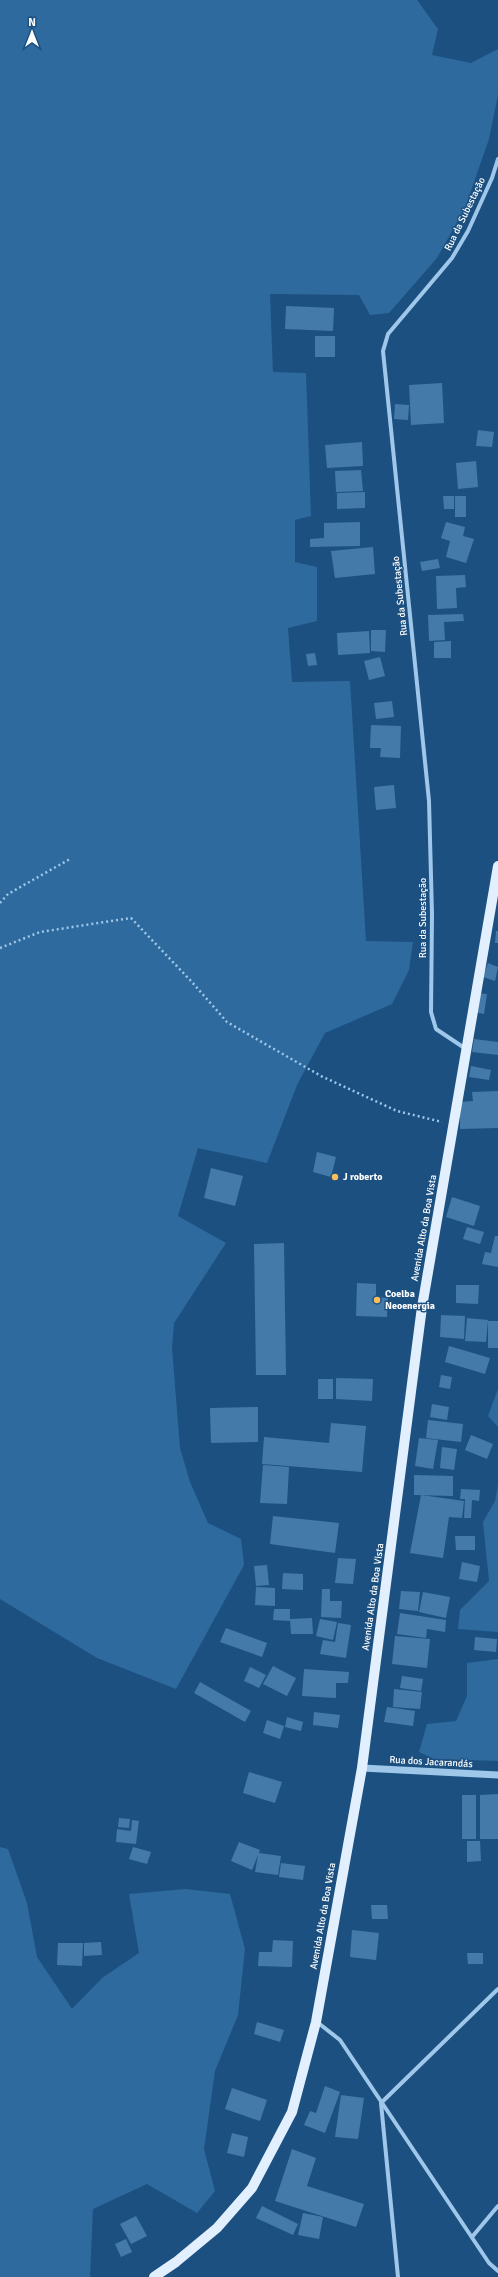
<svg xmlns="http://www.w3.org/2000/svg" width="498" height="2277" font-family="Signika,sans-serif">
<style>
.green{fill:#2e6a9e}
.building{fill:#447aaa}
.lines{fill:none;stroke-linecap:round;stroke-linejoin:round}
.path{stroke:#9fc7e9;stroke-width:2.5;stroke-dasharray:2 3;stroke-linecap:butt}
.minor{stroke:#9fc7e9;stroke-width:4}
.tertiary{stroke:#9fc7e9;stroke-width:7}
.primary{stroke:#e2effe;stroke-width:10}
.poi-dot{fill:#fabe5c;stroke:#1c5080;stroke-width:1.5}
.labels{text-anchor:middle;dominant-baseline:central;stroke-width:3;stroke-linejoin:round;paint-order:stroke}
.street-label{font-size:10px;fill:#fff;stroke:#1c5080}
.poi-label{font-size:10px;font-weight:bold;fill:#fff;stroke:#1c5080;text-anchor:start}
</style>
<rect width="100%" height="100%" fill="#1c5080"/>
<g class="green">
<polygon points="0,0 417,0 438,29 432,55 471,63 498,49 498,95 489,139 465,208 437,258 389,313 370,315 359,295 270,294 273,372 306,373 311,516 295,520 295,562 317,567 317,621 288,628 292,682 350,681 366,941 413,942 409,970 392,1004 325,1033 297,1085 267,1163 198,1148 178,1216 226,1243 174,1323 172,1348 180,1448 190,1482 208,1523 241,1539 244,1565 176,1689 97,1658 0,1599"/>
<polygon points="498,1389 498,1427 488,1416"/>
<polygon points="498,1485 498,1632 458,1629 460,1610 489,1581 483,1522 495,1501"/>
<polygon points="498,1659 498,1761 434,1759 419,1752 427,1724 456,1721 467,1696 467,1663"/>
<polygon points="0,1847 8,1849 27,1903 37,1957 72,2009 102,1978 139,1953 129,1894 185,1889 230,1894 245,1949 238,2015 215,2071 204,2149 215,2191 197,2213 147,2184 93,2209 90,2277 0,2277"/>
</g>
<g class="building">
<polygon points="286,306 334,308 333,331 285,329"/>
<rect x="315" y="336" width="20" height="21"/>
<polygon points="442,383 444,423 411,425 409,385"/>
<polygon points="395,404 409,405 408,420 394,419"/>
<polygon points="478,430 494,432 492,447 476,446"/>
<polygon points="362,442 363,466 327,468 325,445"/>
<polygon points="476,461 478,487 458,489 456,463"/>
<polygon points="361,470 363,491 336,492 335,471"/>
<polygon points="365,492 365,508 337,509 337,493"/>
<polygon points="443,496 454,496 454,509 444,509"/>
<rect x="455" y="496" width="11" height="21"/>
<polygon points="360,522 360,546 310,547 310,539 324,538 324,523"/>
<polygon points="446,522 465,527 463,536 474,539 466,563 446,557 450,541 441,538"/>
<polygon points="373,547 375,574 335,578 331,551"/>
<polygon points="438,559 440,568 422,571 420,562"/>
<polygon points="465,575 466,587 456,588 457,608 437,609 436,576"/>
<polygon points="463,614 464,621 444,622 445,640 429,641 428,615"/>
<polygon points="371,630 386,630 385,652 371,651"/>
<polygon points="369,631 370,653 338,655 337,633"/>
<polygon points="451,641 451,658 434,658 434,642"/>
<polygon points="315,653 317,665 308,666 306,654"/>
<polygon points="380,657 385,676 369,680 364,661"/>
<polygon points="392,701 394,717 376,719 374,703"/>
<polygon points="371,725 401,726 400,758 380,757 381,748 370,748"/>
<polygon points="394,785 396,808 376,810 374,787"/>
<polygon points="496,931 498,931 498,943 495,943"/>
<polygon points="488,963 498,967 495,981 483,977"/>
<polygon points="477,993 487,994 484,1014 474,1012"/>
<polygon points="474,1039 498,1042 498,1055 472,1052"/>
<polygon points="471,1066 491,1070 489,1080 469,1077"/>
<polygon points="498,1091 498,1128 460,1129 460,1102 473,1101 472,1092"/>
<polygon points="317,1152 336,1157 331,1177 313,1172"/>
<polygon points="211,1168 243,1176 235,1206 204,1198"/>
<polygon points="452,1197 480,1206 474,1226 446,1217"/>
<polygon points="467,1227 484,1232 480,1244 463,1239"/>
<polygon points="495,1236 498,1236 498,1267 482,1264 485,1252 491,1253"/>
<polygon points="284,1243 286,1375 256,1375 254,1244"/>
<polygon points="357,1283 376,1284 376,1297 388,1298 387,1317 356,1316"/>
<polygon points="456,1285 479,1285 478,1304 456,1303"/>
<polygon points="441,1315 465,1316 464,1339 440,1337"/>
<polygon points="467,1318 488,1320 486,1342 465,1341"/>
<rect x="488" y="1321" width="10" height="27"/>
<polygon points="449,1346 490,1358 485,1374 445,1362"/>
<polygon points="441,1375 452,1377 450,1389 439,1387"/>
<polygon points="336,1378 373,1379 372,1401 336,1399"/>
<rect x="318" y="1379" width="15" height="20"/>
<polygon points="432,1404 449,1407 447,1420 430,1417"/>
<polygon points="258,1407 258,1442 211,1443 210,1408"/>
<polygon points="428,1420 463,1424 461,1442 426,1438"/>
<polygon points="331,1423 366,1426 362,1472 262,1464 264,1437 329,1443"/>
<polygon points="471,1435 493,1444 487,1459 465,1450"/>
<polygon points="419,1438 438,1440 433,1469 415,1466"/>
<polygon points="442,1447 457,1449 454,1470 440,1468"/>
<polygon points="263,1465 289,1467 287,1504 260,1503"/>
<polygon points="414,1475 453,1476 453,1496 414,1495"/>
<polygon points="461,1489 480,1490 479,1501 472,1500 471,1518 464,1518 465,1499 460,1499"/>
<polygon points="421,1495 464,1501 462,1518 449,1517 443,1558 410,1553"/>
<polygon points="273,1516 339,1523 335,1553 270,1544"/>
<polygon points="455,1536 475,1536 475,1550 456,1550"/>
<polygon points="338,1558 356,1559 353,1584 335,1583"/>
<polygon points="462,1562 480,1566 477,1582 459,1579"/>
<polygon points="267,1565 269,1585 256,1586 254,1566"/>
<polygon points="283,1573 303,1574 303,1590 282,1589"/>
<polygon points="256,1587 275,1588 275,1606 255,1605"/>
<polygon points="322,1589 330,1589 330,1601 342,1601 341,1618 321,1617"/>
<polygon points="401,1591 420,1592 418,1611 399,1609"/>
<polygon points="423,1592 450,1597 446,1618 419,1612"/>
<polygon points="274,1609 290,1609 290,1621 273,1620"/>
<polygon points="400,1613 446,1620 445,1632 427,1629 426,1638 397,1634"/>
<polygon points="312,1618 313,1634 291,1634 290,1619"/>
<polygon points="320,1619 337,1622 333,1640 316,1636"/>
<polygon points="338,1623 351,1625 346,1658 320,1654 323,1640 335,1642"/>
<polygon points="226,1628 267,1643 262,1657 220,1642"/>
<polygon points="395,1636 430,1639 427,1668 392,1664"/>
<polygon points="475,1637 497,1639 496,1652 474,1650"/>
<polygon points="273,1666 296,1678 287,1696 263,1684"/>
<polygon points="250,1667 266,1675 259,1688 244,1681"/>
<polygon points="304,1669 349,1672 348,1683 336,1683 336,1698 302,1696"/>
<polygon points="402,1676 423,1679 421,1691 400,1688"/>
<polygon points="200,1682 251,1711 245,1722 194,1693"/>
<polygon points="394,1689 422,1692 420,1709 393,1707"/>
<polygon points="387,1707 415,1711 413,1726 384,1722"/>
<polygon points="314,1712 340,1715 338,1728 313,1725"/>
<polygon points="287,1717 303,1722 301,1731 285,1727"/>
<polygon points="267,1720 284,1726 280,1739 263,1733"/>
<polygon points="249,1772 282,1782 275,1803 243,1793"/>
<polygon points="498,1794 498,1839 480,1839 480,1795"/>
<rect x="462" y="1795" width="14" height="44"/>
<polygon points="119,1818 130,1819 129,1828 118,1827"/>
<polygon points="132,1820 139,1821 136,1844 116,1842 117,1829 131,1831"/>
<polygon points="467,1841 480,1841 481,1861 467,1862"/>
<polygon points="239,1842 260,1850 259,1853 281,1856 278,1875 255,1872 258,1855 252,1870 231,1861"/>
<polygon points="133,1847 151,1852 147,1864 129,1859"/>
<polygon points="281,1863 305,1866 303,1880 279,1877"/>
<polygon points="371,1905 387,1905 388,1919 372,1919"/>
<polygon points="352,1930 379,1933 376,1960 350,1957"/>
<polygon points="273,1940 293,1941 292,1967 258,1966 259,1952 272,1952"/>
<polygon points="101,1942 102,1955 84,1956 84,1943"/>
<polygon points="58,1943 83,1943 82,1966 57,1965"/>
<polygon points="467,1953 483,1953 483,1964 468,1964"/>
<polygon points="257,2022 284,2030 280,2042 254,2034"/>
<polygon points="325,2086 340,2092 325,2133 304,2125 310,2111 316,2113"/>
<polygon points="232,2088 267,2100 260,2121 225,2109"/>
<polygon points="341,2095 364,2098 358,2139 335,2137"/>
<polygon points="232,2133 248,2137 244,2157 227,2153"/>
<polygon points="292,2149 316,2158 307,2186 364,2204 356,2227 275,2201"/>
<polygon points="262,2206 298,2224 293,2235 256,2218"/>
<polygon points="303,2213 323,2217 319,2239 298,2235"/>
<polygon points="136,2216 147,2236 131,2244 120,2224"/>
<polygon points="126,2239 132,2252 121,2257 115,2244"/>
</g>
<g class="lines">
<g class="path">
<polyline points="0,903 8,894 70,859"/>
<polyline points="0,948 40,932 131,918 191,981 227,1022 321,1076 397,1111 442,1122"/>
</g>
<g class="minor">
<polyline points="466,1049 436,1029 431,1012 432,914 429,801 383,351 388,334 452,258 468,231 492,178 498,159"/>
<polyline points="317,2022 340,2040 489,2263 498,2271"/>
<polyline points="472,2237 498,2206"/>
<polyline points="398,2277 381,2103 498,1989"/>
</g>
<polyline class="tertiary" points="362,1768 498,1775"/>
<polyline class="primary" points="154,2277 176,2262 217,2228 252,2188 292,2112 316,2022 362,1768 422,1307 498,866"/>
</g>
<g class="poi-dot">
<circle cx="335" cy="1177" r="4"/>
<circle cx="377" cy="1300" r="4"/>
</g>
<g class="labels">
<g class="street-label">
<text transform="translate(465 214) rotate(-64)">Rua da Subestação</text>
<text transform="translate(400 596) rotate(-96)">Rua da Subestação</text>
<text transform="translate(423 918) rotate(-90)">Rua da Subestação</text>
<text transform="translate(424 1228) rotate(-80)">Avenida Alto da Boa Vista</text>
<text transform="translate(373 1597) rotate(-82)">Avenida Alto da Boa Vista</text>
<text transform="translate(431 1762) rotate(3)">Rua dos Jacarandás</text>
<text transform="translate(323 1916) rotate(-80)">Avenida Alto da Boa Vista</text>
</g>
<g class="poi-label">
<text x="343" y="1177">J roberto</text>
<text x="385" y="1294">Coelba<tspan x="385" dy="12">Neoenergia</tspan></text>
</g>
</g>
<g transform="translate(32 32)" stroke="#1c5080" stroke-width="3" paint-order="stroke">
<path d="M0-3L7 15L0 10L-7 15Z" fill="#ffffff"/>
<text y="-6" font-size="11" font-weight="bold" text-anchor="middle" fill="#ffffff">N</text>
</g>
</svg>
